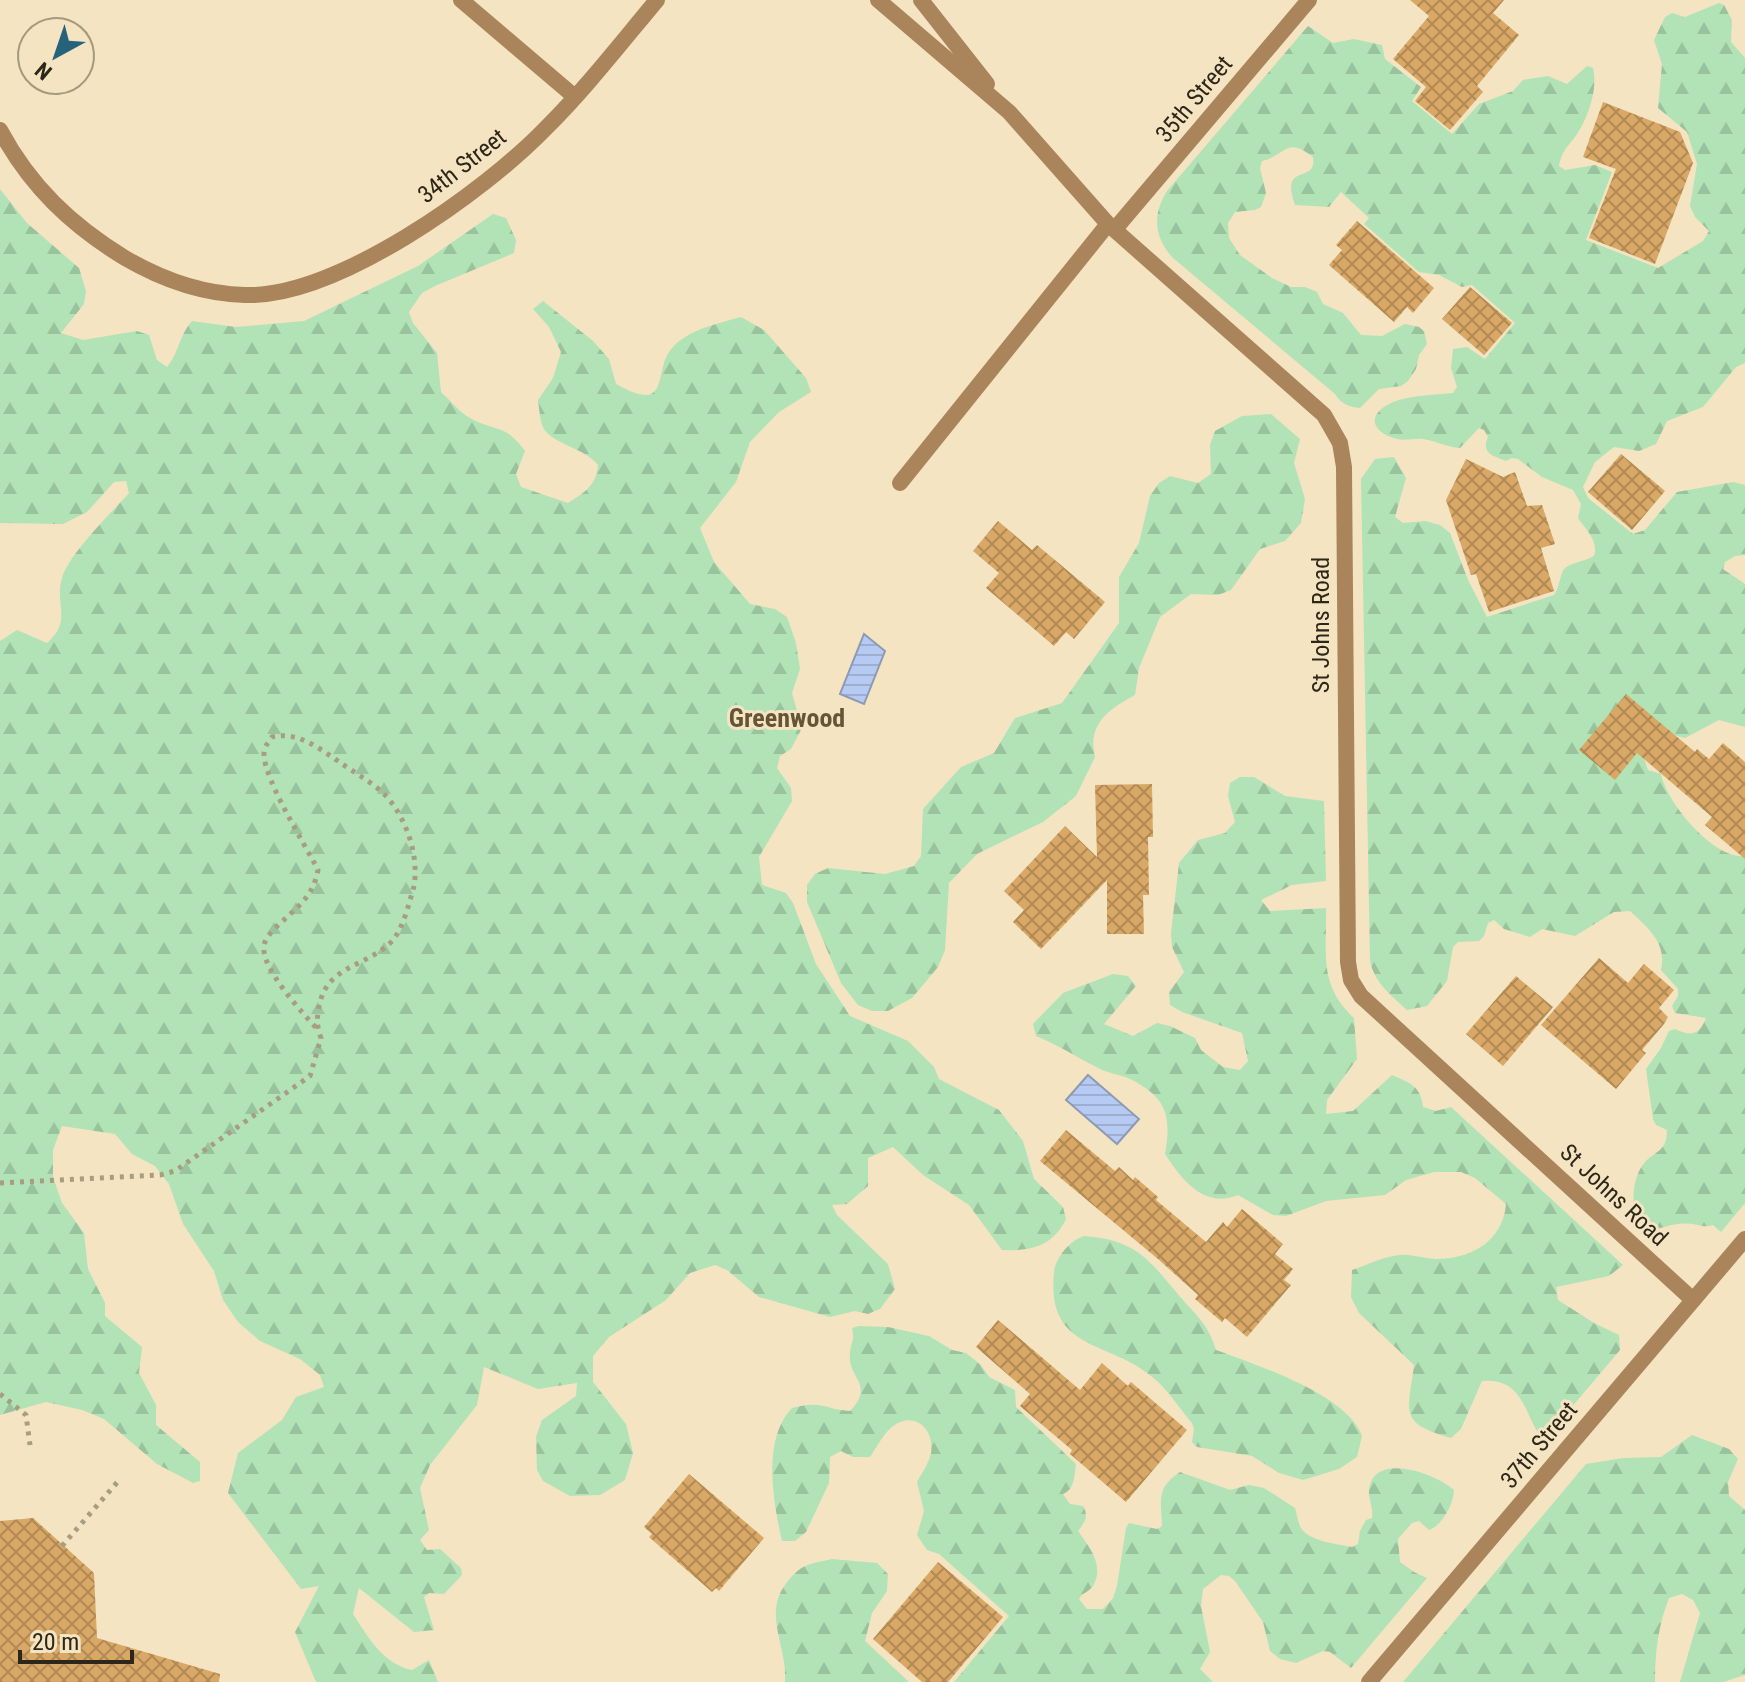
<svg xmlns="http://www.w3.org/2000/svg" width="1745" height="1682" font-family="'Roboto Condensed',sans-serif">
<style>
.forest{fill:url(#forest-firs)}
.water{fill:url(#water-rules);stroke:#8d9ab2;stroke-width:2}
.building{fill:url(#building-cross-hatch)}
.lines{fill:none;stroke-linecap:round;stroke-linejoin:round}
.path{stroke:#a89c81;stroke-width:5;stroke-dasharray:4 6;stroke-linecap:butt}
.lane{stroke:#aa855c;stroke-width:16}
.street{stroke:#aa855c;stroke-width:16}
.labels{text-anchor:middle;dominant-baseline:central;stroke-width:6;stroke-linejoin:round;paint-order:stroke}
.street-label{font-size:24px;fill:#2d271a;stroke:#f4e4c1}
.neighbourhood-label{font-size:26px;font-weight:bold;fill:#635536;stroke:#f4e4c1}
</style>
<defs>
<pattern id="forest-firs" width="22" height="20" patternUnits="userSpaceOnUse" patternTransform="scale(2)"><rect width="22" height="20" fill="#b1e3b7"/><path d="M5 1l3.5 6h-7zM16 11l3.5 6h-7z" fill="#99c39d"/></pattern>
<pattern id="water-rules" width="6" height="5" patternUnits="userSpaceOnUse" patternTransform="scale(2)"><rect width="6" height="5" fill="#b6cbf3"/><path d="M0 2.5h6" fill="none" stroke="#9daed0"/></pattern>
<pattern id="building-cross-hatch" width="8" height="8" patternUnits="userSpaceOnUse" patternTransform="scale(2)"><rect width="8" height="8" fill="#d9a866"/><path d="M0 0l8 8M0 8l8-8" fill="none" stroke="#b08953"/></pattern>
</defs>
<rect width="100%" height="100%" fill="#f4e4c1"/>
<g class="forest">
<path d="M1719,3L1724,5L1732,20L1731,42L1745,58V363L1736,367L1703,407L1667,421L1656,444L1639,451L1614,447L1595,462L1583,487L1588,498L1633,534L1645,530L1677,492L1733,482L1745,485V555L1735,556L1725,562L1723,569L1745,584V727L1719,720L1685,738L1673,735L1644,758L1648,770L1661,774C1666,802 1714,860 1745,856V1203L1721,1232L1713,1225C1704,1228 1701,1225 1692,1224C1677,1222 1663,1227 1649,1232L1634,1217C1633,1200 1632,1181 1642,1166C1653,1150 1667,1154 1667,1130L1656,1125L1653,1119L1646,1069L1661,1048L1669,1031L1675,1029C1692,1037 1699,1035 1706,1018L1675,1013L1672,1006L1678,996V989L1661,970C1667,943 1649,929 1630,911L1614,912L1575,936L1542,929L1530,937L1504,929L1494,920L1488,923L1484,936L1479,941L1458,942L1453,947L1447,981L1427,1006L1407,1010C1391,995 1374,983 1370,960L1361,479L1375,459L1394,457L1406,478L1395,517L1403,523L1425,521L1440,525L1450,533L1468,580L1487,617L1554,595C1560,587 1559,577 1564,569C1568,564 1585,561 1594,556C1599,541 1586,530 1578,518L1581,504L1573,490L1542,477L1518,459L1512,458L1506,461C1492,456 1481,453 1488,437L1484,430L1479,428L1460,448C1447,447 1436,441 1423,439C1415,438 1405,441 1397,439C1367,431 1368,411 1396,401C1414,395 1435,395 1453,393L1457,387L1451,368L1453,349L1467,347L1485,359L1515,323L1472,285L1462,287L1439,275L1419,272L1364,224L1369,218L1341,192L1329,207L1295,205C1279,161 1318,185 1313,157C1286,136 1287,155 1262,161L1260,168L1266,193L1261,207L1255,210L1235,212L1228,223L1229,238L1240,255L1272,278L1291,287H1305L1317,292L1323,304L1343,313L1361,335L1382,336L1405,324L1419,327L1424,331L1427,344L1419,355L1416,369L1408,381L1401,386L1379,389L1360,408C1349,407 1341,404 1335,394L1173,258C1154,237 1152,215 1167,191L1308,26L1333,43L1354,39L1382,45L1385,59L1421,87L1412,101L1452,134L1479,104L1513,91L1523,80L1548,76L1567,84L1587,66L1593,68C1598,88 1589,116 1577,134C1568,147 1562,150 1559,166L1565,170L1595,165L1612,172L1586,240L1658,268L1703,241L1709,231L1695,217L1690,206L1697,164L1687,132L1658,108L1662,64L1654,40L1665,17L1672,13L1685,17Z"/>
<path d="M0,189L27,223L79,268L86,291L84,304L61,333L83,340L137,331L149,335L157,360L167,367C179,353 179,335 192,321L236,327L304,321L418,266L493,214L506,218L516,240L514,253L435,286L422,293L409,312L413,323L437,353L441,392C450,400 459,412 470,418C495,432 505,423 525,451L516,474L521,487L568,503C585,492 596,486 598,465C584,447 549,444 542,425C540,418 539,408 538,400L553,378L561,352L549,327L533,309L543,301L593,341L609,359L616,384C673,416 652,370 672,348C689,329 717,324 741,317L764,330L806,378L811,392L779,412L750,442L736,482L700,528L714,562L750,604L775,609L787,617L796,643L800,669L792,693L802,728L791,749L780,756L777,768L791,788L792,801L759,857L762,885L786,893L793,903L816,964L850,1016L908,1041L934,1067L939,1079L999,1110L1023,1141L1034,1179L1063,1207L1066,1219C1052,1247 1031,1251 1002,1250L969,1205L923,1175L893,1147L868,1158V1186L847,1204L832,1205L837,1215L888,1264L895,1289L880,1309L868,1314L855,1311L830,1317L759,1297L727,1270L715,1265L690,1273L666,1300L609,1337L593,1356V1382L626,1424L633,1453L625,1480L600,1495L570,1496L543,1481L537,1470L536,1437L542,1420L576,1396L577,1383L538,1389L484,1367L477,1405L430,1465L420,1488L429,1530L420,1540L427,1550L440,1549L461,1568L462,1575L444,1594L429,1593L424,1597L434,1630L414,1632L359,1588L353,1614C368,1637 383,1664 412,1670L429,1660L438,1682H316L295,1632L319,1586L301,1589L228,1493L238,1453L282,1420L296,1397L324,1387L320,1375L300,1359L260,1341L238,1322L223,1300L214,1271L183,1224L169,1184L155,1166L132,1154L115,1134L62,1126L53,1150V1177L62,1203L84,1233L88,1269L105,1303V1316L142,1347L139,1373L156,1405V1425L200,1462V1481L193,1483L157,1464L104,1419L82,1410L46,1402L0,1415V641L17,630L47,643C73,621 54,604 62,578C68,555 112,512 129,493L126,481L114,482L87,512L63,524L0,523Z"/>
<path d="M1271,414L1300,439L1294,463L1305,499L1301,523L1285,541L1260,549L1231,590L1218,595L1191,594L1160,617L1139,668L1135,695C1109,709 1087,724 1095,757L1076,796L1043,822L977,854L949,883L945,950L938,967L912,998L888,1011H872L858,1005L841,983L807,902V885L815,874L828,868L885,874L914,866L921,856L923,809L961,767L994,753L1015,718L1062,703L1119,623V577L1139,543L1150,496L1159,483L1170,476L1198,483L1211,474L1210,445L1215,431L1242,416Z"/>
<path d="M1240,777H1254L1285,796L1324,801L1326,881L1292,885L1261,900L1270,911L1326,908C1327,953 1318,985 1354,1018L1357,1059L1327,1100L1326,1114L1353,1111L1392,1075C1410,1083 1421,1086 1423,1107L1436,1111L1451,1107L1623,1265L1609,1276L1556,1287L1558,1300L1594,1323L1619,1335L1620,1350L1543,1441C1524,1415 1524,1377 1482,1381L1461,1429L1451,1438C1398,1423 1408,1413 1414,1365L1359,1313L1351,1297L1352,1270C1367,1265 1385,1256 1400,1255C1412,1254 1424,1259 1437,1259C1471,1259 1503,1241 1506,1204L1475,1178L1461,1172H1434L1406,1180L1385,1195L1326,1201L1286,1216L1273,1215L1238,1195C1204,1209 1182,1180 1165,1154C1172,1115 1166,1096 1128,1078C1118,1074 1107,1073 1098,1068C1077,1057 1058,1045 1036,1036L1033,1024L1063,993L1113,974L1128,976L1136,986L1104,1024L1133,1036L1157,1023L1170,1026L1195,1038L1201,1050L1223,1067L1240,1070L1248,1061L1242,1033L1182,1012L1170,1005L1169,992L1184,972L1172,947L1171,933L1179,863L1198,840L1225,833L1235,822L1228,796L1230,783Z"/>
<path d="M1084,1236C1134,1240 1147,1257 1177,1293C1195,1315 1207,1321 1216,1350C1256,1365 1347,1394 1362,1436L1357,1457L1339,1469L1303,1480L1279,1473L1252,1456L1197,1447L1192,1442L1194,1429L1192,1423C1179,1408 1167,1388 1151,1376C1108,1340 1046,1351 1054,1273C1055,1258 1070,1240 1084,1236Z"/>
<path d="M859,1326L888,1327L929,1336L952,1350L966,1353L981,1365L989,1377L1015,1390L1016,1407L1076,1464C1074,1476 1075,1489 1063,1494L1070,1504L1083,1506C1089,1516 1085,1522 1078,1531C1089,1547 1105,1565 1093,1586C1089,1592 1083,1592 1079,1599L1087,1609H1103L1113,1598L1117,1586L1126,1528L1129,1523L1157,1529L1162,1526C1161,1500 1156,1488 1180,1472L1230,1490L1249,1485L1264,1488L1295,1508C1297,1514 1298,1523 1301,1528C1310,1542 1338,1544 1352,1547L1358,1544L1360,1531L1366,1520L1372,1518C1374,1504 1365,1496 1371,1482C1382,1454 1438,1475 1454,1490C1454,1503 1442,1526 1429,1530L1419,1521L1412,1523L1398,1539L1400,1562L1414,1572L1427,1578L1351,1668L1330,1652L1323,1651L1296,1663L1280,1659L1270,1651L1263,1622L1235,1581L1229,1576L1221,1575L1203,1589L1201,1606L1210,1652L1200,1669L1213,1682H954L1009,1616L939,1554L927,1550L917,1535L924,1511L917,1482C922,1473 929,1463 931,1453C935,1430 915,1410 893,1426C883,1434 877,1447 870,1457H853L841,1451L830,1457L829,1483L806,1532L795,1541H782C773,1502 762,1439 792,1408C822,1400 824,1409 850,1411C876,1384 847,1379 850,1353C851,1341 855,1342 852,1328Z"/>
<path d="M1692,1435L1729,1449L1738,1459L1728,1482L1729,1496L1745,1510V1675L1723,1682H1680L1700,1613L1693,1600L1682,1594L1669,1598C1658,1626 1655,1653 1655,1682H1403L1586,1464L1623,1458L1661,1457Z"/>
<path d="M832,1559L877,1563L888,1574L887,1591L872,1613L865,1641L909,1682H785C788,1649 763,1614 785,1585C800,1564 809,1564 832,1559Z"/>
</g>
<g class="water">
<polygon points="864,634 885,651 864,704 840,694"/>
<polygon points="1088,1075 1139,1119 1117,1144 1066,1100"/>
</g>
<g class="building">
<polygon points="1410,0 1504,0 1493,13 1519,35 1477,86 1483,92 1450,130 1415,101 1426,87 1393,59 1429,16"/>
<polygon points="1603,102 1680,132 1693,163 1655,264 1589,238 1616,169 1583,157"/>
<polygon points="1357,221 1434,288 1413,313 1407,307 1394,322 1329,265 1342,250 1336,245"/>
<polygon points="1470,287 1512,323 1484,355 1442,319"/>
<polygon points="1621,454 1665,491 1632,530 1588,492"/>
<polygon points="1466,459 1503,477 1515,472 1527,506 1542,505 1555,544 1541,548 1554,591 1489,612 1476,574 1471,575 1446,500"/>
<polygon points="998,521 1032,550 1037,545 1105,602 1074,639 1066,632 1054,646 986,588 999,573 973,551"/>
<polygon points="1626,694 1695,752 1697,749 1709,759 1723,743 1745,762 1745,859 1705,825 1712,817 1637,753 1615,780 1579,750"/>
<polygon points="1152,784 1153,837 1148,837 1149,895 1143,895 1144,934 1107,934 1107,880 1041,949 1013,922 1024,910 1004,891 1065,826 1097,857 1095,785"/>
<polygon points="1599,958 1628,983 1644,964 1674,990 1659,1008 1668,1017 1664,1024 1642,1050 1646,1053 1616,1089 1541,1025"/>
<polygon points="1516,976 1553,1007 1503,1066 1466,1034"/>
<polygon points="1066,1130 1115,1171 1119,1167 1133,1180 1135,1177 1158,1197 1156,1200 1206,1242 1223,1222 1227,1227 1242,1209 1283,1244 1275,1254 1293,1269 1284,1280 1291,1285 1247,1337 1225,1318 1222,1322 1195,1299 1198,1295 1158,1259 1040,1161"/>
<polygon points="998,1320 1080,1390 1102,1363 1128,1386 1131,1382 1187,1430 1126,1502 1070,1454 1072,1450 1020,1406 1030,1394 976,1347"/>
<polygon points="689,1474 764,1538 719,1591 716,1588 712,1592 649,1537 652,1534 644,1527"/>
<polygon points="33,1518 94,1573 97,1638 220,1674 219,1682 0,1682 0,1521"/>
<polygon points="938,1562 1003,1617 948,1682 922,1682 873,1639"/>
</g>
<g class="lines">
<g class="path">
<path d="M0,1183L160,1175L175,1171L310,1076L321,1038C316,1026 317,1014 320,1002C329,967 364,966 388,945C402,934 408,906 413,890C421,859 406,815 383,793C370,781 352,771 338,761C317,747 297,731 272,737C268,743 264,747 264,754C264,780 305,844 318,870C314,891 304,902 288,916C280,924 267,933 264,945C260,968 303,1013 318,1030"/>
<polyline points="0,1394 26,1415 30,1445"/>
<polyline points="62,1546 120,1479"/>
</g>
<g class="lane">
<polyline points="461,0 575,97"/>
<polyline points="900,483 1108,224"/>
</g>
<g class="street">
<polyline points="878,0 1009,112 1108,224 1324,415 1340,443 1344,467 1348,962 1351,980 1361,996 1693,1300"/>
<polyline points="921,0 987,84"/>
<path d="M0,130C30,186 71,225 125,258C161,279 202,294 245,295C336,298 484,192 546,128C586,88 621,43 657,0"/>
<polyline points="1115,229 1309,0"/>
<polyline points="1369,1682 1745,1239"/>
</g>
</g>
<g class="labels">
<g class="street-label">
<text transform="translate(1194 99) rotate(-50)">35th Street</text>
<text transform="translate(462 166) rotate(-38)">34th Street</text>
<text transform="translate(1321 625) rotate(-90)">St Johns Road</text>
<text transform="translate(1614 1195) rotate(43)">St Johns Road</text>
<text transform="translate(1539 1445) rotate(-50)">37th Street</text>
</g>
<g class="neighbourhood-label">
<text x="787" y="718">Greenwood</text>
</g>
</g>
<g transform="translate(56 56) rotate(220)"><circle r="38" fill="#f4e4c1" stroke="#a4987e" stroke-width="2"/>
<path d="M0-6L14 30L0 20L-14 30Z" fill="#27627b"/>
<text y="-12" font-size="22" font-weight="bold" text-anchor="middle" fill="#2d271a">N</text>
</g>
<path d="M20 1650v12h112v-12" fill="none" stroke="#2d271a" stroke-width="4"/>
<text x="32" y="1650" font-size="24" fill="#2d271a" stroke="#f4e4c1" stroke-width="6" paint-order="stroke">20 m</text>
</svg>
